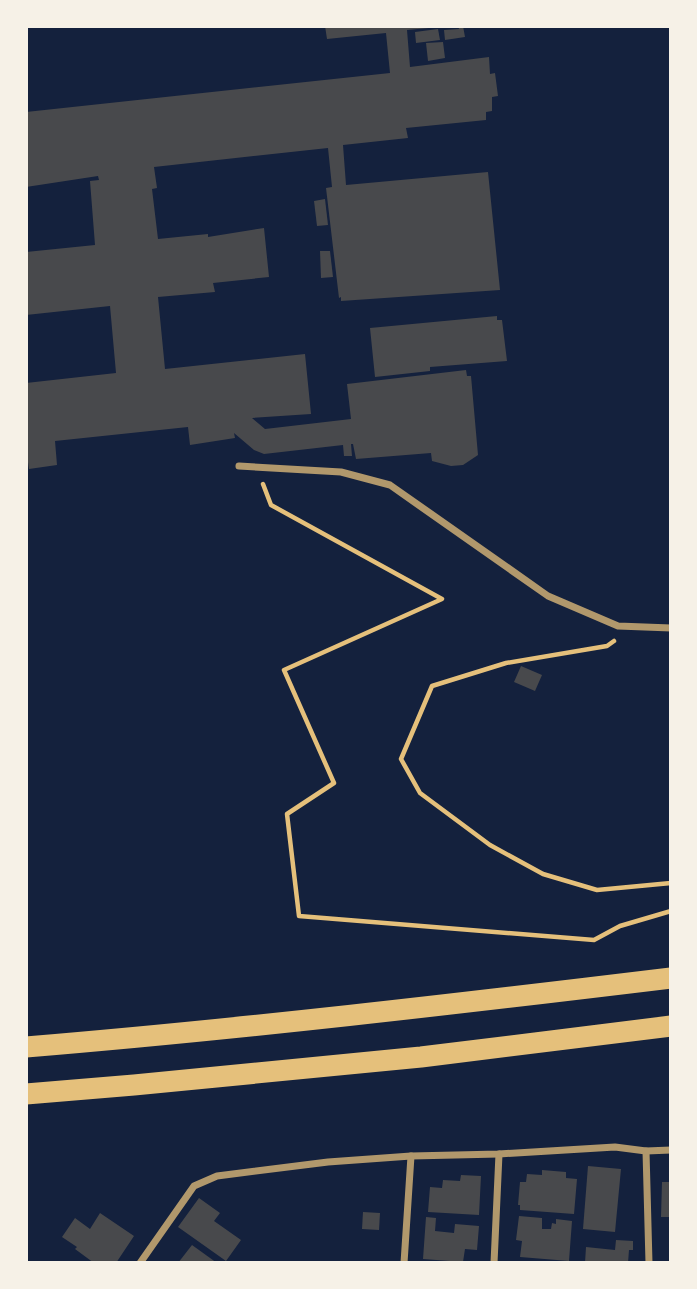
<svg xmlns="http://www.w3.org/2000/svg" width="697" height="1289" font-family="Bitter,serif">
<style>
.building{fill:#48494c}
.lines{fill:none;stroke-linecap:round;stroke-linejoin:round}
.path{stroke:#e5c07b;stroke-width:4.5}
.minor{stroke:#b1986c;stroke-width:7}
.motorway{stroke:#e5c07b;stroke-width:21}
</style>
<rect width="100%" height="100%" fill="#14213d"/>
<g class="building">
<polygon points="325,26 429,26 429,28 407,30 410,67 489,57 490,74 495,73 498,96 492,97 492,111 486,112 486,120 406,128 408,138 343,145 346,185 488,172 500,290 341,301 341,297 339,298 326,188 332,187 328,148 154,167 157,188 152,189 158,239 208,234 208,237 264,228 269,277 213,283 215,292 158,297 165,369 305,354 311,414 252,418 265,429 351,419 347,384 466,370 467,376 471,376 478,455 463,465 451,466 432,461 431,453 356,459 353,444 351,444 352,456 344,456 343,445 264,454 254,450 234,433 235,438 190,445 188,427 55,441 57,465 29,469 26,448 26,383 116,373 110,306 26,315 26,252 95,245 90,181 99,180 98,176 26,187 26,112 390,73 386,33 327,39"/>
<polygon points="458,26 463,26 465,37 445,40 444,30 459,29"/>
<polygon points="438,29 440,40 416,43 415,32"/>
<polygon points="443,42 445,58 428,61 426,43"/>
<polygon points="325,199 328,225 317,226 314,201"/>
<polygon points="320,251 330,251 333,277 321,278"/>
<polygon points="497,316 497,320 502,320 507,361 430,367 430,371 375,377 370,328"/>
<polygon points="521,666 542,675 535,691 514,682"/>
<polygon points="588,1166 621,1169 615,1232 583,1229"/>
<polygon points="542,1170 566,1172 566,1178 577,1179 574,1214 520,1210 520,1205 518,1205 520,1182 526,1182 527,1174 542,1175"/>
<polygon points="461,1175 481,1176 479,1215 428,1212 430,1187 442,1188 443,1180 460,1181"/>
<polygon points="662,1182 671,1182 671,1217 661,1217"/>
<polygon points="199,1198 220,1213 214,1221 241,1240 226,1261 178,1227"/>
<polygon points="363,1212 380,1213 379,1230 362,1229"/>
<polygon points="100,1213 134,1236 116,1263 94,1263 75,1249 77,1247 62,1237 75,1218 90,1229"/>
<polygon points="519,1216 542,1218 542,1229 551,1229 552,1223 556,1224 556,1219 572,1221 569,1261 520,1257 522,1241 516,1240"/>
<polygon points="426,1217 436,1218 435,1231 454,1233 455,1224 479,1226 477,1250 465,1249 463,1262 423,1259"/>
<polygon points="616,1240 633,1241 633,1250 629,1250 628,1263 585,1263 586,1247 615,1250"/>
<polygon points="192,1245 217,1263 178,1263"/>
</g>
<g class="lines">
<g class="path">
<polyline points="263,484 271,505 442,599 284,670 334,783 287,814 299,916 594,940 620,926 671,911"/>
<polyline points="614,641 607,646 506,663 432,686 401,759 420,793 490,845 543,874 597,890 671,883"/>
</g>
<g class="minor">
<polyline points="239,466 341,472 390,485 548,596 618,626 671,628"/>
<polyline points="646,1151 649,1263"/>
<polyline points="140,1263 194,1186 217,1176 328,1162 411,1156 499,1154 615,1147 646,1151 671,1150"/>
<polyline points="404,1263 411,1156"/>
<polyline points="494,1263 499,1154"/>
</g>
<g class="motorway">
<path d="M26,1047C242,1029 456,1004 671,978"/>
<polyline points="26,1094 134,1085 421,1057 671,1026"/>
</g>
</g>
<rect width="697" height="1289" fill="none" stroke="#f6f1e7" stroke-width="56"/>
</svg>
